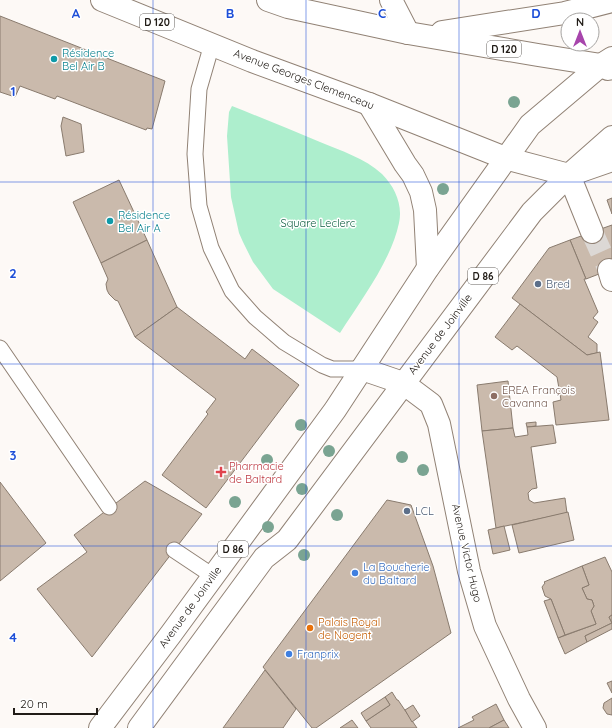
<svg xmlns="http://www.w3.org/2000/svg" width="612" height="728" font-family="Quicksand,sans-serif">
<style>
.green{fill:#adeecd}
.building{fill:#cabaac;stroke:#897b6e}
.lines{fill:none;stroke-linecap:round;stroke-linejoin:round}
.street-tunnel{stroke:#dcd8d5;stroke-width:22;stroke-dasharray:22 11;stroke-linecap:butt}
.lane-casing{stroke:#918275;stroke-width:17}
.street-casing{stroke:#918275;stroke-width:24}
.secondary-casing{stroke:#918275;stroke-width:24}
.primary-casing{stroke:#918275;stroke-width:24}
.lane{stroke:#fff;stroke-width:15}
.street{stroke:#fff;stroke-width:22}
.secondary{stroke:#fff;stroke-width:22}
.primary{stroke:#fff;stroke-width:22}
.tree{fill:#7aa492}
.grid{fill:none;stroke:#1d4ed8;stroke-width:1;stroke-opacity:0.55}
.culture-dot{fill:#0f9aa8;stroke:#fff;stroke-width:1.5}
.service-dot{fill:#5c6f8a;stroke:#fff;stroke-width:1.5}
.education-dot{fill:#8d6e63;stroke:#fff;stroke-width:1.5}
.health-dot{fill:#e0444e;stroke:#fff;stroke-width:1.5}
.shop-dot{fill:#3f7fe0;stroke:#fff;stroke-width:1.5}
.food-dot{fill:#e8710a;stroke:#fff;stroke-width:1.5}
.labels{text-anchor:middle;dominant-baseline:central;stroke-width:3;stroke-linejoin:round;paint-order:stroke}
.shield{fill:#fff;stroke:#64605d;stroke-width:1}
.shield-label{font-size:10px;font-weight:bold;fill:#211c17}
.culture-label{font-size:11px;fill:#0d838f;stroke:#fff;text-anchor:start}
.street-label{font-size:11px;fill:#211c17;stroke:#fff}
.park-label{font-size:11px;fill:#0e5e40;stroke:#fff}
.service-label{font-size:11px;fill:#4e5e75;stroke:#fff;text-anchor:start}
.education-label{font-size:11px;fill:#785e54;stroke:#fff;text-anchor:start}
.health-label{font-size:11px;fill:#be3a42;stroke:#fff;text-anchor:start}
.shop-label{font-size:11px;fill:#366cbe;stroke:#fff;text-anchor:start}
.food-label{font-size:11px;fill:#c56008;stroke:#fff;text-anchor:start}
.grid-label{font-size:13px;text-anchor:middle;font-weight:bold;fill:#1d4ed8;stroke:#fff;stroke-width:3;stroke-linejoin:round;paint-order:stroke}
</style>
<rect width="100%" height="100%" fill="#fdf9f6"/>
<path class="green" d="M232,106C262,118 291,130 320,142C341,151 365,158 382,174C395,187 403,205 399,223C391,261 361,300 340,333L273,289L253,262L243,242L239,233L231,197L227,136L229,112Z"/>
<g class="building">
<polygon points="0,16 165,81 152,129 147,128 146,130 57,96 55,99 20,86 15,97 0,92"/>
<polygon points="63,117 81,124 84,152 66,156 61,126"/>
<polygon points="119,180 147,240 101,263 73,202"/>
<polygon points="612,198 612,214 607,200"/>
<polygon points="612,225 612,269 586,279 570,240"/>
<polygon points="147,240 177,307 135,337 118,301 115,300 109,294 107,290 106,284 108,279 101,263"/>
<polygon points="570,240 586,279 584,279 598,312 593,318 598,322 588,337 597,344 597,353 587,355 512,298 549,248"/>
<polygon points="520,304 587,355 600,352 609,420 556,425 553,402 561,400 557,377 517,346 512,350 495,337"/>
<polygon points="177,307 245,359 252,349 299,385 206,508 162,475 208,414 206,412 216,399 135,337"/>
<polygon points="508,381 513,428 482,431 477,385"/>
<polygon points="536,422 536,426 527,427 526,423"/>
<polygon points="553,425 556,443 531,447 537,488 532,489 528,493 529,500 534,503 565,498 567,513 496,528 482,431 513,428 515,437 528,435 527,427"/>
<polygon points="145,481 202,514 92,657 37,589 87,552 74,535"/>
<polygon points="0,482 46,543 0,581"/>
<polygon points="387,500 411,505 433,566 451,633 316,728 312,728 263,667"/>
<polygon points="568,512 574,540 519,553 512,525"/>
<polygon points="504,526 510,550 493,554 488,530"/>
<polygon points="605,557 612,572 612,615 609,617 612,623 585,636 587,642 565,654 558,638 596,624 591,611 594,606 592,600 587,599 582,588 589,585 582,566"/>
<polygon points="582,566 589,585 582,588 587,599 592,600 594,606 591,611 596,624 565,635 551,599 545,596 542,587 545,583 544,582"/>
<polygon points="551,599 565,635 558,638 544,601"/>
<polygon points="612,615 612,629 587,642 585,636 612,623 609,617"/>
<polygon points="265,670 296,709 283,728 223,728"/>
<polygon points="612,681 612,693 607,683"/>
<polygon points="392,692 397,700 398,700 417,728 371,728 366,721 390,705 385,697"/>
<polygon points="385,697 390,705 366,721 361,713"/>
<polygon points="612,698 612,715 607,714 603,708 604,703"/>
<polygon points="496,704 504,720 489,728 458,728 474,720 472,717"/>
<polygon points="413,705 420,716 412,722 405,710"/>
<polygon points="352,720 358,728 340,728"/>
<polygon points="504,720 509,728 489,728"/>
</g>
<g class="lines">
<polyline class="street-tunnel" points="592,232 609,270"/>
<defs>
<g id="lane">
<polyline points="212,44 199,89 195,154 199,206 211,248 232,291 255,317 284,342 322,365 332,369 362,369"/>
<polyline points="0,348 109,507"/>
<polyline points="174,550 213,576"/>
</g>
<g id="street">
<polyline points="569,175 592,232"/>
<polyline points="609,270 612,280"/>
<polyline points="403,383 431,404 439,424 469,571 485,626 519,699 535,728"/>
</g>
<g id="secondary">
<polyline points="391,0 408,33"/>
<polyline points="569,175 612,160"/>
</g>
<g id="primary">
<polyline points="102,0 252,61 369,104 505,158 569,175"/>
<polyline points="268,0 288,7 408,33 538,55 601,65 608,69"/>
<polyline points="442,32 565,13 612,1"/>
<polyline points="369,104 405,164 413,175 421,192 425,210 428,268"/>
<polyline points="362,369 403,383"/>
<polyline points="100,728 171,634 335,410 428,268 530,125 601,65 612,58"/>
<polyline points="139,728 264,558 287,540 532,212 569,175 612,137"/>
</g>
</defs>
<use href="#lane" class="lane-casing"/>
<use href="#street" class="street-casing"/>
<use href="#secondary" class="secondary-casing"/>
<use href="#primary" class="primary-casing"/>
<use href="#lane" class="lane"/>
<use href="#street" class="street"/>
<use href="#secondary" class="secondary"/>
<use href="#primary" class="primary"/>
</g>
<g class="tree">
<circle cx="514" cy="102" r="6"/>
<circle cx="443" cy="189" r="6"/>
<circle cx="301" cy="425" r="6"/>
<circle cx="329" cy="451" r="6"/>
<circle cx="402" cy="457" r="6"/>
<circle cx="267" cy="460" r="6"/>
<circle cx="423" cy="470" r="6"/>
<circle cx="302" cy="489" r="6"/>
<circle cx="235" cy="502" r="6"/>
<circle cx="337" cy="515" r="6"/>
<circle cx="268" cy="527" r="6"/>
<circle cx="304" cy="555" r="6"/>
</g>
<path class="grid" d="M153,0V728M306,0V728M459,0V728M0,182H612M0,364H612M0,546H612"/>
<g class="culture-dot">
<circle cx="54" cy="59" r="4"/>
<circle cx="110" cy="221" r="4"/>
</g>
<g class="service-dot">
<circle cx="538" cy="284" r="4"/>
<circle cx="407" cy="511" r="4"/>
</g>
<circle class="education-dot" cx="494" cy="396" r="4"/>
<path class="health-dot" d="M219 466h4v4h4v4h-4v4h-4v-4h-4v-4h4z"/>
<g class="shop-dot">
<circle cx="355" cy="573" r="4"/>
<circle cx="289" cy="654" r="4"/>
</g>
<circle class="food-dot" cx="310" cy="628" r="4"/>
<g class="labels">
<g class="shield">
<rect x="140" y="14" width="34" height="16" rx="3"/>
<rect x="487" y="41" width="34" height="16" rx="3"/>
<rect x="468" y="268" width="30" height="16" rx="3"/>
<rect x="218" y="541" width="30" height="16" rx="3"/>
</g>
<g class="shield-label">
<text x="157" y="22">D 120</text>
<text x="504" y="49">D 120</text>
<text x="483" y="276">D 86</text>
<text x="233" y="549">D 86</text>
</g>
<g class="culture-label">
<text x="62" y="53">Résidence<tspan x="62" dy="13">Bel Air B</tspan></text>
<text x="118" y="215">Résidence<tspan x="118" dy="13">Bel Air A</tspan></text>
</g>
<g class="street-label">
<text transform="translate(304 79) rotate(21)">Avenue Georges Clemenceau</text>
<text transform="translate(440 334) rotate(-53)">Avenue de Joinville</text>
<text transform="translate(467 553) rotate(77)">Avenue Victor Hugo</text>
<text transform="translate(190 607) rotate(-54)">Avenue de Joinville</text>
</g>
<g class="park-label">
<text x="318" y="223">Square Leclerc</text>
</g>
<g class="service-label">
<text x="546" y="284">Bred</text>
<text x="415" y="511">LCL</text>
</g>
<g class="education-label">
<text x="502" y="390">EREA François<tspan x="502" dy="13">Cavanna</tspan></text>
</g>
<g class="health-label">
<text x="229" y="466">Pharmacie<tspan x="229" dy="13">de Baltard</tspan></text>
</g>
<g class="shop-label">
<text x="363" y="567">La Boucherie<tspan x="363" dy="13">du Baltard</tspan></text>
<text x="297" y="654">Franprix</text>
</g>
<g class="food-label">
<text x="318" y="622">Palais Royal<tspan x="318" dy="13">de Nogent</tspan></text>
</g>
</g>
<g class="grid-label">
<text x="76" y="18">A</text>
<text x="230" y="18">B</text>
<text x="382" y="18">C</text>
<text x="536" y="18">D</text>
<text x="13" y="96">1</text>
<text x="13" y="278">2</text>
<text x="13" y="460">3</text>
<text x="13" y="642">4</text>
</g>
<g transform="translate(580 32)"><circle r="19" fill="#ffffff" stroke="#a6a4a2"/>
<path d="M0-3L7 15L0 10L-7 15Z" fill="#a745ac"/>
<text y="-6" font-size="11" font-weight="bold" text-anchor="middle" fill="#211c17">N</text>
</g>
<path d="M14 708v6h83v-6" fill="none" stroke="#211c17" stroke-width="2"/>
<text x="20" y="708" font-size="12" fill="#211c17" stroke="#ffffff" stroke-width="3" paint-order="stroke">20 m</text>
</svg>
